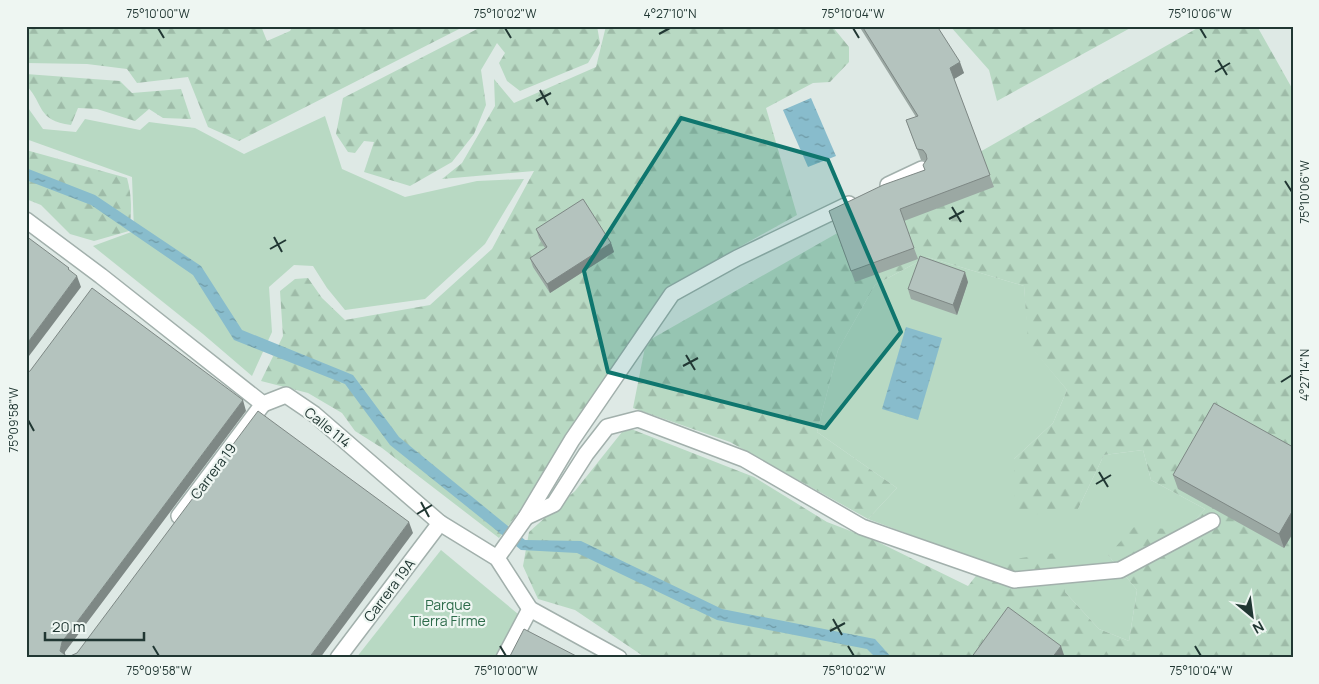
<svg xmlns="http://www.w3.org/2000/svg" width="1319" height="684" font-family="Manrope,sans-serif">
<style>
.green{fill:#b8d9c3}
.forest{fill:url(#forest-firs)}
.water{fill:url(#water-ripples)}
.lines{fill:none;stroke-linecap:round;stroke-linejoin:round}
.service-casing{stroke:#a2b0ac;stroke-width:18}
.minor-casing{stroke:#a2b0ac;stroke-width:18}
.service{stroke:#fff;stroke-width:15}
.minor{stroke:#fff;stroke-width:15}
.wall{fill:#9ba8a3}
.shaded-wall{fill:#7e8885}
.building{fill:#b4c3be;stroke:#7e8885}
.marked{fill:#0f766e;fill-opacity:0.2;stroke:#0f766e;stroke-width:4;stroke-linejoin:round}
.ticks{fill:none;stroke:#213733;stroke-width:2}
.labels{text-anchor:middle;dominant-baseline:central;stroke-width:4.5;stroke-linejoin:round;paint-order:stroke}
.street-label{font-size:14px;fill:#213733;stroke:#eef6f2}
.park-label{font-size:14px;fill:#2d6b4a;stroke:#eef6f2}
.neatline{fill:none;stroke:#213733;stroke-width:2}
.ticks-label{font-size:12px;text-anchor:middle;fill:#213733}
</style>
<defs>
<pattern id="forest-firs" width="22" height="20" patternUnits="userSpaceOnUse" patternTransform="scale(1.25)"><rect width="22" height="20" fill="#b8d9c3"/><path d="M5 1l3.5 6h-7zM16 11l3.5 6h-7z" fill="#9ebba8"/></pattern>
<pattern id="water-ripples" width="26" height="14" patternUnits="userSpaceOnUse" patternTransform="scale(1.25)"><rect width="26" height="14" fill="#88bccc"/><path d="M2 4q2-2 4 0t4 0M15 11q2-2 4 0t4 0" fill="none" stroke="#6f9aa6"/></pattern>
</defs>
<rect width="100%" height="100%" fill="#dee9e5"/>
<g class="green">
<polygon points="26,105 43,129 76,132 85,119 140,130 149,122 195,128 244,154 325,116 342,169 405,197 477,181 524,179 485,244 425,299 345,310 327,288 313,266 294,265 269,287 272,332 252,376 203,334 93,246 134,231 132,177 26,139"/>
<polygon points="927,257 1024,286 1029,344 1067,390 1053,423 1014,459 1078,509 1104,455 1143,450 1151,480 1205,509 1186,530 1108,555 1137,590 1129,641 1099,629 1065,592 868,519 897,488 817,432 838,350 875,285"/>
<polygon points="441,550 518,614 494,658 356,658"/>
</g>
<g class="forest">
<polygon points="26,26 261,26 267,41 290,31 293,26 465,26 239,141 208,127 188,77 137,83 127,69 87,64 26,63"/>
<polygon points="483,26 597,26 600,43 588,63 520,91 507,81 499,63 505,53 497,43 481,70 486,105 474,134 452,162 410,186 364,172 374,142 364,141 355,153 348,152 336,134 343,98"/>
<polygon points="606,26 832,26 849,47 849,62 830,82 813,83 766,108 797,215 669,286 607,375 518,513 499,538 382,448 355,431 342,413 308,393 261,381 283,336 280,291 295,279 308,278 322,298 345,320 430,305 492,249 534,171 442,179 462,163 495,106 494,79 514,103 596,67"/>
<polygon points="950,26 1134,26 997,101 989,70"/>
<polygon points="1201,26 1257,26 1293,90 1293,658 646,658 575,610 538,599 523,566 529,532 575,491 626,427 754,477 827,522 874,540 968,586 986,563 1062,552 1065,592 1099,629 1129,641 1137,590 1108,555 1134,527 1186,530 1205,509 1151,480 1143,450 1104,455 1078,509 1015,517 1014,459 1053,423 1067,390 1028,344 1024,286 927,257 875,285 838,350 817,432 897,488 868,519 730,442 633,408 646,342"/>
<path d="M26,74L120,81L132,93L181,89L191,119L163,118L149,109L135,121L97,109L78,108L71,125C36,120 45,105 26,85Z"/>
<path d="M26,150L127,178C132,196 132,212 129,231L94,241L70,234L41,205L26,199Z"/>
</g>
<g class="water">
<polygon points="811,98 836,156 808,167 783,110"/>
<polygon points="26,168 95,195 201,266 242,330 353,375 399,437 525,540 581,541 722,609 875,639 892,658 876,658 867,649 717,620 577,553 521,550 390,445 345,384 234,340 193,275 91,205 26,180"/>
<polygon points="906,327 942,338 918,420 882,409"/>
</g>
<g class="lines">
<defs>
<g id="service">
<polyline points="888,185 922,169"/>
<polyline points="526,517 554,504 586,454 607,427 638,419 744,459 862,527 1014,580 1120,570 1212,521"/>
<polyline points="497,558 526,517 572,440 672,294 737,258 849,204"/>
</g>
<g id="minor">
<polyline points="26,220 101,276 263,404 286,395 314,414 440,523 497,558 530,609 619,658"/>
<polyline points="179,516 263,404"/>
<polyline points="338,658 440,523"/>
<polyline points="504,658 530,609"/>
</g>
</defs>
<use href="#service" class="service-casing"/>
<use href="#minor" class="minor-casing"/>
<use href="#service" class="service"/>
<use href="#minor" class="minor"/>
</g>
<g class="wall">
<polygon points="859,26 937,26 964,73 954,79 994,187 904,221 918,259 855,282 829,211 925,170 926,161 921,160 906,120 916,117"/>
<polygon points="536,229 611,243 614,252 550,293 533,267 530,258 545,248 539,238"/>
<polygon points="968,282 957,315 911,299 908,289"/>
<polygon points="1293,447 1293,533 1284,548 1178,489 1173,475"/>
</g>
<g class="shaded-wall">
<polygon points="960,62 964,73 954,79 950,68"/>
<polygon points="611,243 614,252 550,293 547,284"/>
<polygon points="965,272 968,282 957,315 953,305"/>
<polygon points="77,276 81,287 26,360 26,345"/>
<polygon points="243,400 246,411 65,652 65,658 60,651 62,642"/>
<polygon points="1293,510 1293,533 1284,548 1279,534"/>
<polygon points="409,522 413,533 320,658 309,658"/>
<polygon points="1061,646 1065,658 1052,658"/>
</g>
<g class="building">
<polygon points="862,26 937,26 960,62 950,68 990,175 900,209 914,248 851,271 829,211 883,185 925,170 923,165 927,159 926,154 923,150 917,149 906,120 918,116"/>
<polygon points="583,199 611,243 547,284 530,258 547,247 536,229"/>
<polygon points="26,236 69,268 68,269 77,276 26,345"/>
<polygon points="920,256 965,272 953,305 908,289"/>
<polygon points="92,288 243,400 62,642 60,651 68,657 77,653 258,411 409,522 309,658 26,658 26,373 30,371"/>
<polygon points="1214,403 1293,447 1293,510 1279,534 1173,475"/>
<polygon points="1008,607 1061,646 1052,658 971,658"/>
<polygon points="524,629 580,658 509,658"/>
</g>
<path class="marked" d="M681,118L828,160L901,332L825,428L608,372L584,271Z"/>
<path class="ticks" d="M158,28L164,38M505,28L511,38M853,28L859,38M1200,28L1206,38M659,34L670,28M1218,60L1227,75M1215,72L1230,63M540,90L548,105M536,101L551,93M1285,181L1292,192M952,207L961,222M949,219L964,211M274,237L282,252M270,249L286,240M686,355L695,370M683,366L698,358M1281,382L1292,375M28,420L34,431M1099,472L1108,487M1096,484L1111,475M421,502L429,517M417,514L432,505M833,619L842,635M830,631L845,623M153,646L159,656M500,646L506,656M848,646L854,656M1195,646L1201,656"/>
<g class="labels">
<g class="street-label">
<text transform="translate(328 427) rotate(39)">Calle 114</text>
<text transform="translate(213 471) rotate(-53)">Carrera 19</text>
<text transform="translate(389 590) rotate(-53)">Carrera 19A</text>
</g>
<g class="park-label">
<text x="448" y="604">Parque<tspan x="448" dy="16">Tierra Firme</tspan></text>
</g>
</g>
<rect width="1319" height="684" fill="none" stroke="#eef6f2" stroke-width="55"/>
<g transform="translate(1252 616) rotate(151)" stroke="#eef6f2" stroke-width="4" paint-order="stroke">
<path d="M0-4L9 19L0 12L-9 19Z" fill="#213733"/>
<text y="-8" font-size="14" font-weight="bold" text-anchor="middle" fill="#213733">N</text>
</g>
<path d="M45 632v8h99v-8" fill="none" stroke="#213733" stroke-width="2.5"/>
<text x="52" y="632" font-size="15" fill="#213733" stroke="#eef6f2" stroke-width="4" paint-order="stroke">20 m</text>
<rect x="28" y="28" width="1264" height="628" class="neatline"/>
<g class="ticks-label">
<text x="158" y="18">75°10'00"W</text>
<text x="505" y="18">75°10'02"W</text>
<text x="670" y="18">4°27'10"N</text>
<text x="853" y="18">75°10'04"W</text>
<text x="1200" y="18">75°10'06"W</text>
<text transform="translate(1305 192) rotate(-90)" y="4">75°10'06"W</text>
<text transform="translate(1305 375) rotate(-90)" y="4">4°27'14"N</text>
<text transform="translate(14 420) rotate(-90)" y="4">75°09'58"W</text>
<text x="159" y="675">75°09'58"W</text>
<text x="506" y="675">75°10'00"W</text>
<text x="854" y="675">75°10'02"W</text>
<text x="1201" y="675">75°10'04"W</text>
</g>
</svg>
